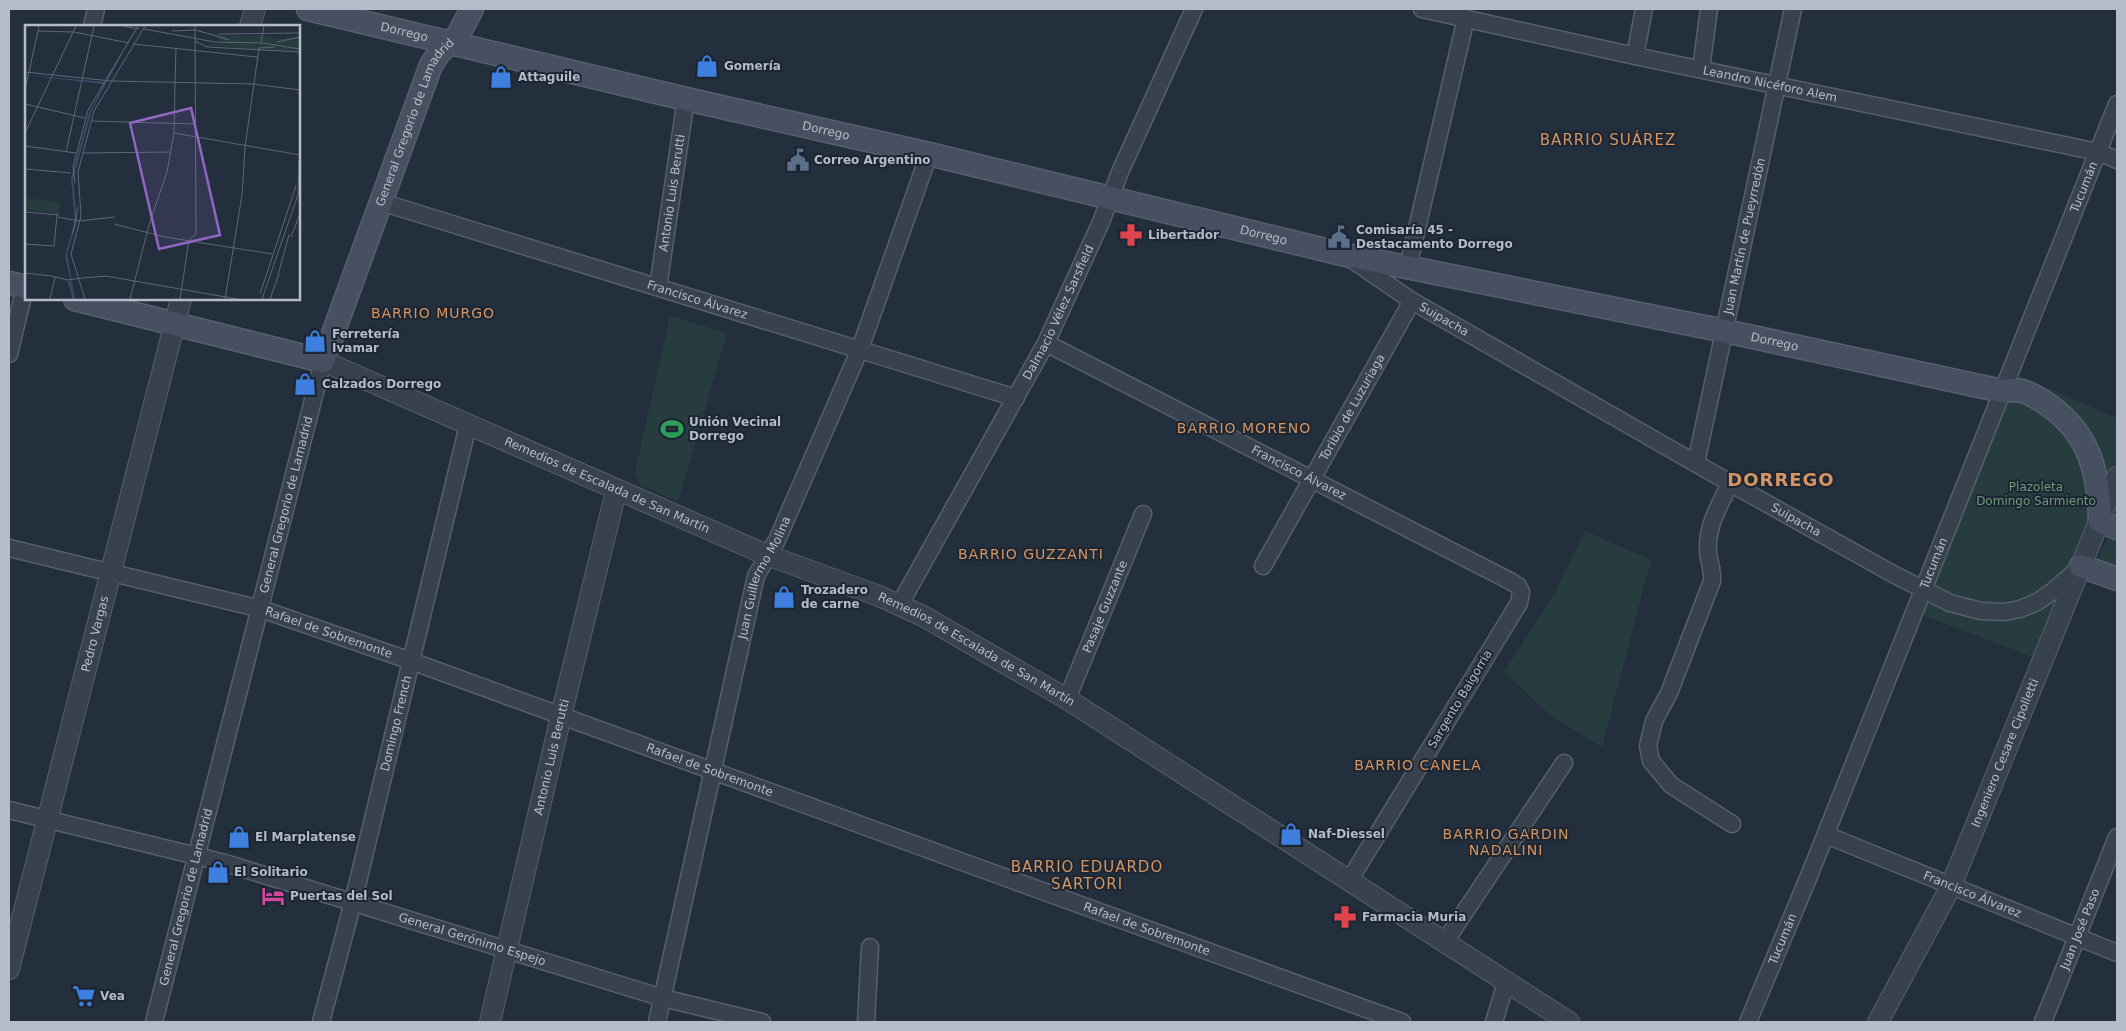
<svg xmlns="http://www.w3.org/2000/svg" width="2126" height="1031" font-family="'DejaVu Sans',sans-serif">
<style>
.green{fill:#263c3f}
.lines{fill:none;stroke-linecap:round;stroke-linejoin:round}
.minor-casing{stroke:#565f6c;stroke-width:19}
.tertiary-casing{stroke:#565f6c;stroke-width:22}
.secondary-casing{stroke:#565f6c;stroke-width:25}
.minor{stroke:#38414e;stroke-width:16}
.tertiary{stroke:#38414e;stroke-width:20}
.secondary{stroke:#465061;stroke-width:22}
.labels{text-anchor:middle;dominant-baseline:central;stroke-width:4;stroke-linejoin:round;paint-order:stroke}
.street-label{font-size:12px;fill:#b4bcc9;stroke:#1d2633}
.poi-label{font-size:12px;font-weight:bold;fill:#b4bcc9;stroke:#1d2633;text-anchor:start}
.park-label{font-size:12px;fill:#6b9a76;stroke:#1d2633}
.neighbourhood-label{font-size:14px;letter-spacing:1px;fill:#d59563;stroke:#1d2633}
.quarter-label{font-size:15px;letter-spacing:1px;fill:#d59563;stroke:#1d2633}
.district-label{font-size:18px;font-weight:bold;letter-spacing:1px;fill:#d59563;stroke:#1d2633}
.inset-river{fill:none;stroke:#394c67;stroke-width:2.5}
.inset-road{fill:none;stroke:#5e6776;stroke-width:1}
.view{fill:#9266c3;fill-opacity:0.15;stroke:#9266c3;stroke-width:2.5}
.inset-edge{fill:none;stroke:#b4bcc9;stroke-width:2.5}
</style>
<rect width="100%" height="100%" fill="#242f3e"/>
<g class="green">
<polygon points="670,316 727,333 678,502 640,484 635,473"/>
<polygon points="2009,371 2117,418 2117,477 2043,661 1914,612"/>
<polygon points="1585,531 1651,560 1602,747 1551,716 1504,672 1555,592"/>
<polygon points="2109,536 2117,538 2117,568 2100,561 2098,558"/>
</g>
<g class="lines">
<defs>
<g id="minor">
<path id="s1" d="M1422,9L1635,56L2098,152L2117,160"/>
<polyline points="92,26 96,9"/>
<polyline points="1635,56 1644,9"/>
<polyline points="1701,69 1709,9"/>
<path id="s2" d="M381,202L1016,398"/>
<path id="s3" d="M1351,259L1412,301L1730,483L1893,574L1950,603L1981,611L2004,612L2020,609L2037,602L2053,591L2080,567"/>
<polyline points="1408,267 1466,18"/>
<path id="s4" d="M658,287L686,99"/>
<path id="s5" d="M1046,343L1510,581L1518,586L1521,592L1519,603L1349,881"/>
<polyline points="9,354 26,284"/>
<path id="s6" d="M1696,463L1793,9"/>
<path d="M1730,483C1721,503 1708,523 1708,546C1707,558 1713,568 1712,581L1669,693L1654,721L1648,746L1651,761L1671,785L1732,824"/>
<path id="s7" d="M9,548L261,609L411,661L1402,1022"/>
<path id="s8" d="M1263,566L1412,301"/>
<path id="s9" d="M900,604L1046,343L1101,222L1120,172L1194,9"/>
<path id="s10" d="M1067,699L1143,514"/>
<path id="s11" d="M9,810L225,863L663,998L762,1022"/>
<path id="s12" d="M1826,835L2117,953"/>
<polyline points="1444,943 1564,763"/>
<path id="s13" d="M154,1022L323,361"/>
<path id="s14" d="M321,1022L353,902L468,425"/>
<path id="s15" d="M657,1022L756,576L777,540L860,349L929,154"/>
<polyline points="866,1022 870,947"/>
<polyline points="1494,1022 1506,983"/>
<path id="s16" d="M1748,1022L1809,876L2117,104"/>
<path id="s17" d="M2043,1022L2117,837"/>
</g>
<g id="tertiary">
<polyline points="250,26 255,9"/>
<path id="s18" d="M323,361L767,555L879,596L923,616L1067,699L1569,1022"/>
<path id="s19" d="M9,969L181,299"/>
<path id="s20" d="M490,1022L561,716L616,491"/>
<path id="s21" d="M1878,1022L1951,886L2117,477"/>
</g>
<g id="secondary">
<path id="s22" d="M308,9L686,99L929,154L1346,255L1725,331L2002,391C2022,388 2027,392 2044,402C2089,431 2099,471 2100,521L2117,528"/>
<polyline points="9,283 26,287"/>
<path id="s23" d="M75,299L323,361L431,65L439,53L458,35L472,9"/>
<polyline points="2081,566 2117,579"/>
</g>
</defs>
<use href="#minor" class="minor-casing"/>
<use href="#tertiary" class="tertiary-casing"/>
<use href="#secondary" class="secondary-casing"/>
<use href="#minor" class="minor"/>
<use href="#tertiary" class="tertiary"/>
<use href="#secondary" class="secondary"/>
</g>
<defs>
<symbol id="shop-bare" viewBox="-9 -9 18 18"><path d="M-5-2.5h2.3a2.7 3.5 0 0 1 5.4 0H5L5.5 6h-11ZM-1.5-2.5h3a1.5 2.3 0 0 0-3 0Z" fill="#3f7fe0" stroke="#1d2633" stroke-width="2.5" paint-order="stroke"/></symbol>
<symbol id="civic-bare" viewBox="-9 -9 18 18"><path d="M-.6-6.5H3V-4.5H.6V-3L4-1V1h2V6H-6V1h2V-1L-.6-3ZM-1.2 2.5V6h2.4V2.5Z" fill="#5c6f8a" stroke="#1d2633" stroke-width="2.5" paint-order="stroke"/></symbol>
<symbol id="pharmacy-bare" viewBox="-9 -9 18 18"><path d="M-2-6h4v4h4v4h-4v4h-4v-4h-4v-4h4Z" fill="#e0444e" stroke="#1d2633" stroke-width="2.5" paint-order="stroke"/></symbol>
<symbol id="stadium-bare" viewBox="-9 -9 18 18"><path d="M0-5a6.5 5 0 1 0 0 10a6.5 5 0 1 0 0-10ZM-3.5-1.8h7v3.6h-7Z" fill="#2e9e5b" stroke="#1d2633" stroke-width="2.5" paint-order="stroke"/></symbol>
<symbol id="hotel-bare" viewBox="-9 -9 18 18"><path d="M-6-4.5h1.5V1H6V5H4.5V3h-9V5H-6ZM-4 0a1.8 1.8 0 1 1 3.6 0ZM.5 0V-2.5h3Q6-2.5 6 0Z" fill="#d1479c" stroke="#1d2633" stroke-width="2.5" paint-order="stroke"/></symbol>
<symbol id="supermarket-bare" viewBox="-9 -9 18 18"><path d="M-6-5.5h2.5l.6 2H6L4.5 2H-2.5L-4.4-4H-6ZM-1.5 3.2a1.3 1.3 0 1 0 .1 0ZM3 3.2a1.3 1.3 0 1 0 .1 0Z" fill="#3f7fe0" stroke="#1d2633" stroke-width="2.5" paint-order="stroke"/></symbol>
</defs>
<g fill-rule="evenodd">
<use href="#shop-bare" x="691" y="50" width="32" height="32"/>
<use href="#shop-bare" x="485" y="61" width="32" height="32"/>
<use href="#civic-bare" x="782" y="144" width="32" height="32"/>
<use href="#pharmacy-bare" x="1115" y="219" width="32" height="32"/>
<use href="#civic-bare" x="1323" y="221" width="32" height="32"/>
<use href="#shop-bare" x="299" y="325" width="32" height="32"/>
<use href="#shop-bare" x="289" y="368" width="32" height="32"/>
<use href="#stadium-bare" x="656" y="413" width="32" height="32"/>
<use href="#shop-bare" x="768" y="581" width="32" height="32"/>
<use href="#shop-bare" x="1275" y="818" width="32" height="32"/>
<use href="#shop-bare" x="223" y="821" width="32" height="32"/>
<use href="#shop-bare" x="202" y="856" width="32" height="32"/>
<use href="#hotel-bare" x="257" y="880" width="32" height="32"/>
<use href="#pharmacy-bare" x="1329" y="901" width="32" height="32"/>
<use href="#supermarket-bare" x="68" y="980" width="32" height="32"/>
</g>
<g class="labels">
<g class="street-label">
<text stroke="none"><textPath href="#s22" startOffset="99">Dorrego</textPath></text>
<text stroke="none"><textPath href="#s1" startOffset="356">Leandro Nicéforo Alem</textPath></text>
<text stroke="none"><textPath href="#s23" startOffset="512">General Gregorio de Lamadrid</textPath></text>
<text stroke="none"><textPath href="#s22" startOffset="532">Dorrego</textPath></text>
<text stroke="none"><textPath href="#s16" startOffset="900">Tucumán</textPath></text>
<text stroke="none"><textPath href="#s4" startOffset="95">Antonio Luis Berutti</textPath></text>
<text stroke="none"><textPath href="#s22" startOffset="982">Dorrego</textPath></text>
<text stroke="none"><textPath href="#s6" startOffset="232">Juan Martín de Pueyrredón</textPath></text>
<text stroke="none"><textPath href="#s2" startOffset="331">Francisco Álvarez</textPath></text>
<text stroke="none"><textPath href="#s9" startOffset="332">Dalmacio Vélez Sarsfield</textPath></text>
<text stroke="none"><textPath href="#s3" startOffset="111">Suipacha</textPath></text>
<text stroke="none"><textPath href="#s22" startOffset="1504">Dorrego</textPath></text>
<text stroke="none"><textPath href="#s8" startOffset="182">Toribio de Luzuriaga</textPath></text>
<text stroke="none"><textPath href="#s5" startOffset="284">Francisco Álvarez</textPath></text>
<text stroke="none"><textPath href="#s18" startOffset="310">Remedios de Escalada de San Martín</textPath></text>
<text stroke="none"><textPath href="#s13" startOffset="534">General Gregorio de Lamadrid</textPath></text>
<text stroke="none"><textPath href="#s3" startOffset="516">Suipacha</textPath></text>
<text stroke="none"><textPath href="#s16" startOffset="495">Tucumán</textPath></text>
<text stroke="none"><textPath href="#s15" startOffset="458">Juan Guillermo Molina</textPath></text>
<text stroke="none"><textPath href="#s10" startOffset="100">Pasaje Guzzante</textPath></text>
<text stroke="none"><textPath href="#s7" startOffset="331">Rafael de Sobremonte</textPath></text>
<text stroke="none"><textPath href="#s19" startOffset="346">Pedro Vargas</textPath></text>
<text stroke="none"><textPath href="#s18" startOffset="715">Remedios de Escalada de San Martín</textPath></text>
<text transform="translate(1460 699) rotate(-59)">Sargento Baigorria</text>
<text stroke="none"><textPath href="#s14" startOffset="308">Domingo French</textPath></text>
<text stroke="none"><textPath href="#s21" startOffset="298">Ingeniero Cesare Cipolletti</textPath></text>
<text stroke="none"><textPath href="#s20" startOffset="272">Antonio Luis Berutti</textPath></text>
<text stroke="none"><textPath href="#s7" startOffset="736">Rafael de Sobremonte</textPath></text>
<text stroke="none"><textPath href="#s12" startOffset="158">Francisco Álvarez</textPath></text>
<text stroke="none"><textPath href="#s13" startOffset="129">General Gregorio de Lamadrid</textPath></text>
<text stroke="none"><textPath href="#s7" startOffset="1201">Rafael de Sobremonte</textPath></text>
<text stroke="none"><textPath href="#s17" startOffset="100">Juan José Paso</textPath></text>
<text stroke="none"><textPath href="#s11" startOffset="481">General Gerónimo Espejo</textPath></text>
<text stroke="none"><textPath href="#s16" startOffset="90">Tucumán</textPath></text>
</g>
<g class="poi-label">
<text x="724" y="66">Gomería</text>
<text x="518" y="77">Attaguile</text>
<text x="814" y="160">Correo Argentino</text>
<text x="1356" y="230">Comisaría 45 -<tspan x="1356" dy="14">Destacamento Dorrego</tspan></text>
<text x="1148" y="235">Libertador</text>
<text x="332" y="334">Ferretería<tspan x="332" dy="14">Ivamar</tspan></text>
<text x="322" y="384">Calzados Dorrego</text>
<text x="689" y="422">Unión Vecinal<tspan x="689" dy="14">Dorrego</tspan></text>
<text x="801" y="590">Trozadero<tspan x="801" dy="14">de carne</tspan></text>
<text x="1308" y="834">Naf-Diessel</text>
<text x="255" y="837">El Marplatense</text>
<text x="234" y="872">El Solitario</text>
<text x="290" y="896">Puertas del Sol</text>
<text x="1362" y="917">Farmacia Muria</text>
<text x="100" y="996">Vea</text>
</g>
<g class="park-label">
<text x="2036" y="487">Plazoleta<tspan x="2036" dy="14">Domingo Sarmiento</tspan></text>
</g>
<g class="neighbourhood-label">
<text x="433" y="313">BARRIO MURGO</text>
<text x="1244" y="428">BARRIO MORENO</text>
<text x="1031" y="554">BARRIO GUZZANTI</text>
<text x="1418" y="765">BARRIO CANELA</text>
<text x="1506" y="834">BARRIO GARDIN<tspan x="1506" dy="16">NADALINI</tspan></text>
</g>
<g class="quarter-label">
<text x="1608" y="140">BARRIO SUÁREZ</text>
<text x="1087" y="867">BARRIO EDUARDO<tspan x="1087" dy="17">SARTORI</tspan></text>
</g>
<g class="district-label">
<text x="1781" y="479">DORREGO</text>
</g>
</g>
<g transform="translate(25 25)">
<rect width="275" height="275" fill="#242f3e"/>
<path d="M187,10L243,11L256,14L275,10V26L229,25L176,19H202ZM0,173L35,177L34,189L0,185Z" fill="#263c3f"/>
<path d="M112,1L67,85L48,155L52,196L42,229L50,274L40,231L50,196L46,154L64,88L79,59L0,50L80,57Z" fill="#394c67"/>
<path class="inset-river" d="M44,256L49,274"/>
<path class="inset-road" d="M98,1L114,4M119,4L190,17L238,18L275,24M13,6L49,7L104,18M147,6L170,5L185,9M185,9L204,15M193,9L275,8M170,16L182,22L275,27M236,17L239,1M252,17L275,12M108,19L232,32M234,23L250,22M0,47L86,56L228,59L275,65M150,58L151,24M150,58L149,108L275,130M0,65L14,1M0,79L60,93M66,96L170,99M0,108L51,1M0,121L51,128M41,127L69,1M58,128L146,127M0,144L46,148M50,158L48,142L63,85L113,1M273,169L274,135M0,187L34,190M33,192L54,196L90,192M89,199L140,212L247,229M48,208L53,182M266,212L275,189M0,219L29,221L32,190M0,248L27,251M253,250L264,210M27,251L42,255L57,253M57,253L81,251L212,274M235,269L271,161M25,274L30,252M60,274L46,229L56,191L53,147L69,86L120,1M105,274L124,200L142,147L149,108M155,274L164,215L171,209L170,1M200,274L217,170L220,122L234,23M237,274L275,164M245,274L254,249"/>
<path class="view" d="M166,83L195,210L134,224L105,98Z"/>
<rect width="275" height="275" class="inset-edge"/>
</g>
<rect width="2126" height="1031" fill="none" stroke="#b4bcc9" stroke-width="20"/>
</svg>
